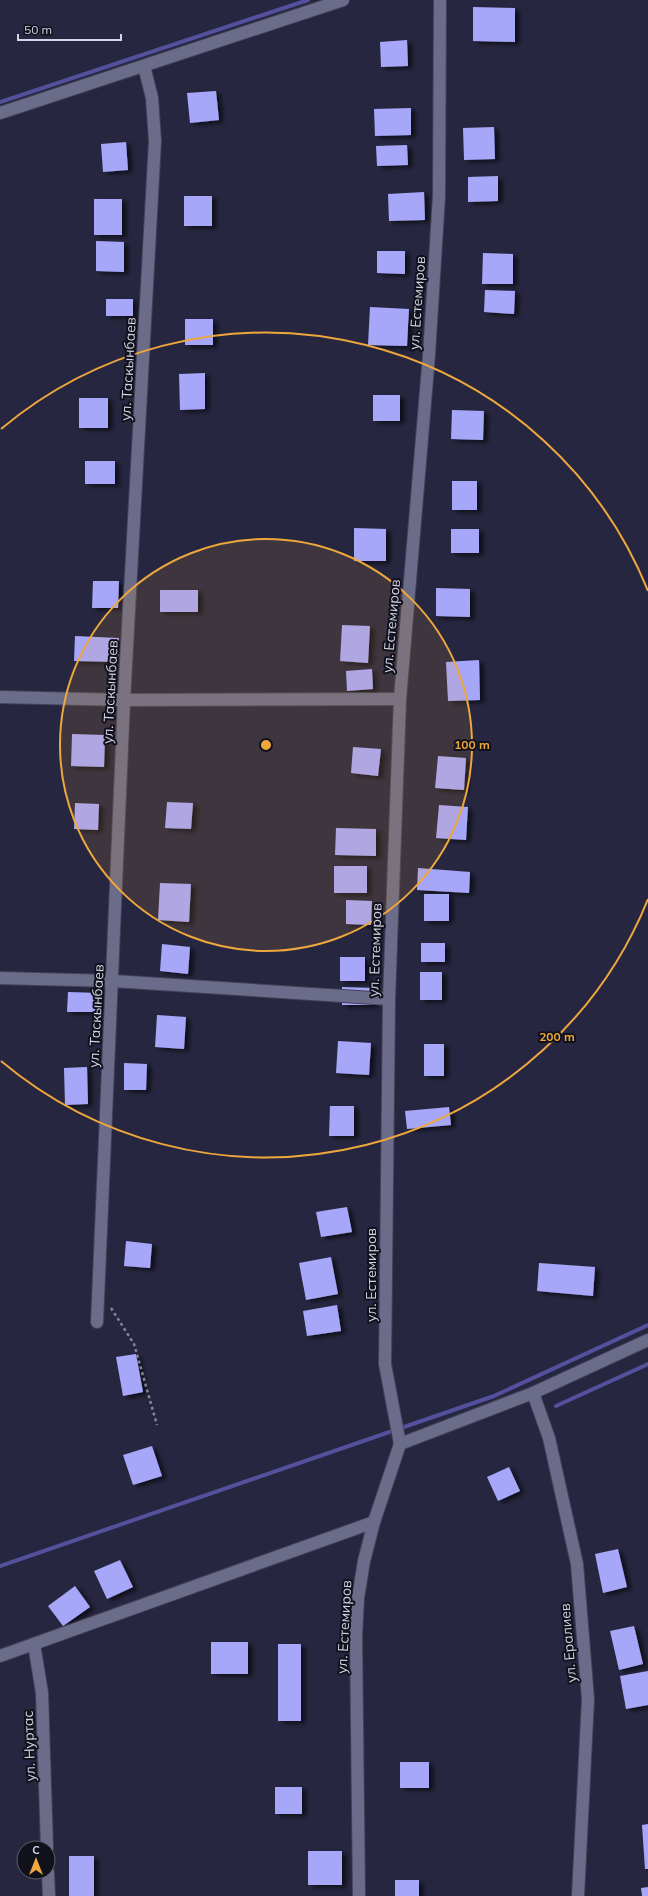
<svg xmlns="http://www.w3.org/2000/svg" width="648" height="1896" font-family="Mulish,sans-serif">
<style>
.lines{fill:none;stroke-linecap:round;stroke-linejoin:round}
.stream{stroke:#54509b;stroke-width:4}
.building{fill:#a7a7fa;filter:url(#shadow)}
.minor-casing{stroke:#434258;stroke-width:14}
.path{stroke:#84849a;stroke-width:2.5;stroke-dasharray:3 3;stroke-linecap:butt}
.minor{stroke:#6b6c8a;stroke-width:12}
.ring{fill:none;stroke:#eea73d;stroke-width:2}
.labels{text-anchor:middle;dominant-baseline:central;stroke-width:4;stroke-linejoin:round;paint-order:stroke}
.street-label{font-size:14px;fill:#d4d5e7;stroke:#11111c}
.centre{fill:#eea73d;stroke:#11111c;stroke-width:2}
.ring-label{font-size:12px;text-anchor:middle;font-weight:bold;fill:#eea73d;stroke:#11111c;stroke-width:4;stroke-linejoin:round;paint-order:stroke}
</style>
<defs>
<filter id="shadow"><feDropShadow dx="4.5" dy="2.5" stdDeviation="2" flood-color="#0009"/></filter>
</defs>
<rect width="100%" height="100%" fill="#262640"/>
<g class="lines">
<g class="stream">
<polyline points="0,102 308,0"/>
<polyline points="556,1406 648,1364"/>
<polyline points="0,1566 494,1396 648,1325"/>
</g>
</g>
<g class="building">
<polygon points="473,7 515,8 515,42 473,41"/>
<polygon points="407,40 408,66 381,67 380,42"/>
<polygon points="216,91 219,120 190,123 187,93"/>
<polygon points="411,108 411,135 375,136 374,109"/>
<polygon points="494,127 495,159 464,160 463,128"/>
<polygon points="126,142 128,170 103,172 101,144"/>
<polygon points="407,145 408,165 377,166 376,146"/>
<polygon points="498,176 498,201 468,202 468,177"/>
<polygon points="424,192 425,220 389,221 388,194"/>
<rect x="184" y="196" width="28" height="30"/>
<rect x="94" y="199" width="28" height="36"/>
<polygon points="96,241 124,242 124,272 96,271"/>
<polygon points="377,251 405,251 405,274 377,273"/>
<polygon points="483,253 513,254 513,284 482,284"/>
<polygon points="485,290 515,291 514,314 484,312"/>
<rect x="106" y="299" width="27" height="17"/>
<polygon points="370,307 409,309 407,346 368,345"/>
<rect x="185" y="319" width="28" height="26"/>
<polygon points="205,373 205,409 180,410 179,374"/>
<rect x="373" y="395" width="27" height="26"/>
<rect x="79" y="398" width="29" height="30"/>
<polygon points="452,410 484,411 483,440 451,439"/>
<rect x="85" y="461" width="30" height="23"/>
<rect x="452" y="481" width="25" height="29"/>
<polygon points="354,528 386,529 386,561 354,561"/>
<rect x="451" y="529" width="28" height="24"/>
<polygon points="93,581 119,581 118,608 92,608"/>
<polygon points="436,588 470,589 470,617 436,616"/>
<rect x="160" y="590" width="38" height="22"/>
<polygon points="342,625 370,626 368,663 340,661"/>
<polygon points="75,636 119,638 118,662 74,661"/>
<polygon points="479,660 480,700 448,701 446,662"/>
<polygon points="372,669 373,689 347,691 346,671"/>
<polygon points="72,734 105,735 104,767 71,766"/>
<polygon points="353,747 381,749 378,776 351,773"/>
<polygon points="438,756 466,758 464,790 435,788"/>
<polygon points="167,802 193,803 191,829 165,828"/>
<polygon points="75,803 99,804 98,830 74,829"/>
<polygon points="439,805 468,807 466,840 436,838"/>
<polygon points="336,828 376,829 376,856 335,855"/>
<rect x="334" y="866" width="33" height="27"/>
<polygon points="418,868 470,872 469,893 417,890"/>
<polygon points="160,883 191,884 189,922 158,920"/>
<rect x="424" y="894" width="25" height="27"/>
<polygon points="346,900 372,901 371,925 346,924"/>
<rect x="421" y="943" width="24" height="19"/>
<polygon points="162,944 190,947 188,974 160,971"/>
<rect x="340" y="957" width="25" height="24"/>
<rect x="420" y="972" width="22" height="28"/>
<polygon points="342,987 375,988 375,1005 342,1005"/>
<polygon points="68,992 99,993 98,1012 67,1012"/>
<polygon points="157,1015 186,1017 184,1049 155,1047"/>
<polygon points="338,1041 371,1043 369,1075 336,1073"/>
<rect x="424" y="1044" width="20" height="32"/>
<polygon points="124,1063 147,1064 146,1090 124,1090"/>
<polygon points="87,1067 88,1104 65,1105 64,1068"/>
<polygon points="330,1106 354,1106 354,1136 329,1136"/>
<polygon points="449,1107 451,1125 407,1129 405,1111"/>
<polygon points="347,1207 352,1232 321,1237 316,1212"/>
<polygon points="126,1241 152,1244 150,1268 124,1266"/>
<polygon points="331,1257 338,1294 306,1300 299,1263"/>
<polygon points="539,1263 595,1267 593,1296 537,1291"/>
<polygon points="337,1305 341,1331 307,1336 303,1311"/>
<polygon points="136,1354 143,1392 123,1396 116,1357"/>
<polygon points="152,1446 162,1476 133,1485 123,1455"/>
<polygon points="509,1467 520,1491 498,1501 487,1477"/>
<polygon points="618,1549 627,1587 603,1593 595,1554"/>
<polygon points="120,1560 133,1587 107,1599 94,1571"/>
<polygon points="75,1586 90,1607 63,1626 48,1606"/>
<polygon points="634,1626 643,1664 619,1670 610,1631"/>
<rect x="211" y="1642" width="37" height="32"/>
<rect x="278" y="1644" width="23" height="77"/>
<polygon points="648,1671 648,1705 626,1709 620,1676"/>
<rect x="400" y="1762" width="29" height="26"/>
<rect x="275" y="1787" width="27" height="27"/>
<polygon points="648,1824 648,1869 645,1869 642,1825"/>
<rect x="308" y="1851" width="34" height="34"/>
<rect x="69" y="1856" width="25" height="40"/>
<rect x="395" y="1880" width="24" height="16"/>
<polygon points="648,1887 648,1896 642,1896 641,1888"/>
</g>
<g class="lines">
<defs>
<g id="minor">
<polyline points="0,113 343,0"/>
<polyline points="0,697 124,700 400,699"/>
<polyline points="0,978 113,981 389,999"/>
<polyline points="97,1322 124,700 155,141 152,98 144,66"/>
<polyline points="533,1393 549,1438 577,1564 588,1699 578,1896"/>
<polyline points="400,1444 533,1393 648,1340"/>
<polyline points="34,1644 42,1693 47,1848"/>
<polyline points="0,1656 374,1522"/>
<polyline points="48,1872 49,1896"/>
<polyline points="359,1896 356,1636 358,1598 364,1561 374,1522 400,1444 385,1364 389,999 400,699 429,355 439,196 440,0"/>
</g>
</defs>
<use href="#minor" class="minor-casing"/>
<polyline class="path" points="111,1308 134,1344 157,1425"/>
<use href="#minor" class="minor"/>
</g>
<circle cx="266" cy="745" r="206" fill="#eea73d" fill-opacity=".12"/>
<g class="ring">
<circle cx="266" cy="745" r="206"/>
<path d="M648 899A412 412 0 0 1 1 1061M1 429A412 412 0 0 1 648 591"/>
</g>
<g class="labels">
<g class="street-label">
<text transform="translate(417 303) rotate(-86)">ул. Естемиров</text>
<text transform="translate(128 369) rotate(-87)">ул. Таскынбаев</text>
<text transform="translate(391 626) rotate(-85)">ул. Естемиров</text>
<text transform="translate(110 692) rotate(-87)">ул. Таскынбаев</text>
<text transform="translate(375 950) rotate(-88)">ул. Естемиров</text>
<text transform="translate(96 1016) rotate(-87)">ул. Таскынбаев</text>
<text transform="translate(371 1275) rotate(-90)">ул. Естемиров</text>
<text transform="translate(344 1627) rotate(-87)">ул. Естемиров</text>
<text transform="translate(568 1643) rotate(-95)">ул. Ералиев</text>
<text transform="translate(29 1746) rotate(-92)">ул. Нуртас</text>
</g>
</g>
<circle cx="266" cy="745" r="6" class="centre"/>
<g class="ring-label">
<text x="472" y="749">100 m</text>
<text x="557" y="1041">200 m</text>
</g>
<g transform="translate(36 1860)"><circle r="19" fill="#11111c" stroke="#5f5f6d"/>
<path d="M0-3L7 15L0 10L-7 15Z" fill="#eea73d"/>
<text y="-6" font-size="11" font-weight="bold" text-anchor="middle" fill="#d4d5e7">С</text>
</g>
<path d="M18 34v6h103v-6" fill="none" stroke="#d4d5e7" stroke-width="2"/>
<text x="24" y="34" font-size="12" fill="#d4d5e7" stroke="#11111c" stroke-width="3" paint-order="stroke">50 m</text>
</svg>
